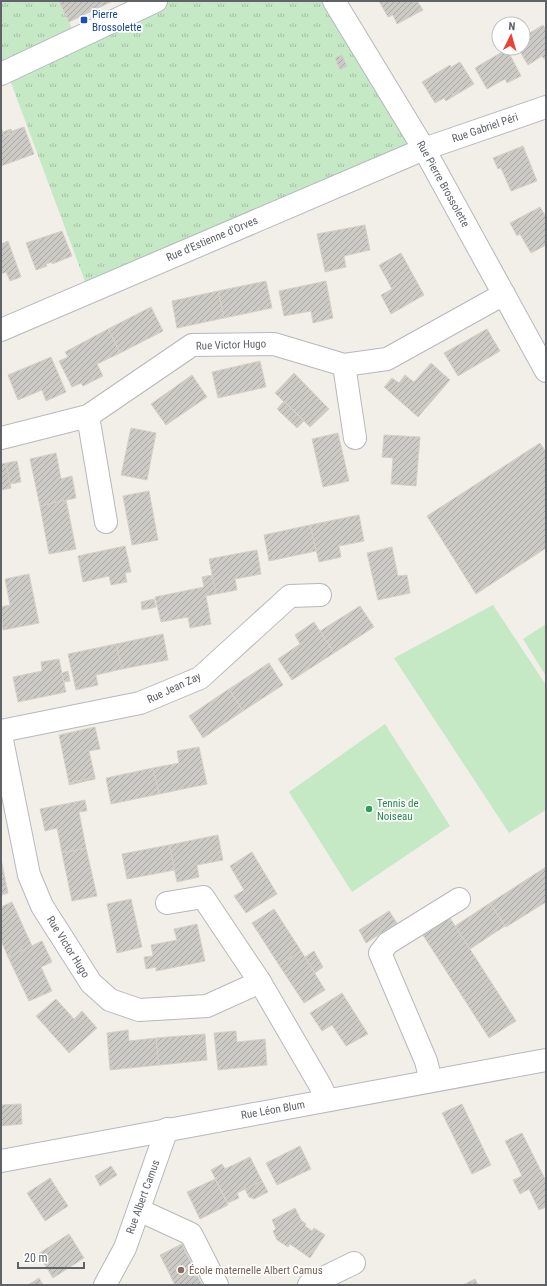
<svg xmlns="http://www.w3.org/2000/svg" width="547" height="1286" font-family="'Roboto Condensed',sans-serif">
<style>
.grass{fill:url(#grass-tufts)}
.pitch{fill:#c5e8c5}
.building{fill:url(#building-hatch);stroke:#d6d1c6}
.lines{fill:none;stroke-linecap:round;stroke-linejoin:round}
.minor-casing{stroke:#b5b8bc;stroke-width:24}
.minor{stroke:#fff;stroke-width:22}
.transit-dot{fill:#1a4fb4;stroke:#fff;stroke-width:1.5}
.leisure-dot{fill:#2e9e5b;stroke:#fff;stroke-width:1.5}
.education-dot{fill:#8d6e63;stroke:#fff;stroke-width:1.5}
.labels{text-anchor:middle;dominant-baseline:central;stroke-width:3.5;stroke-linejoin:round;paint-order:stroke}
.transit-label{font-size:11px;fill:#164399;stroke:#fff;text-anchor:start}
.street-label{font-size:11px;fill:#5f6368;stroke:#fff}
.leisure-label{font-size:11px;fill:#27864d;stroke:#fff;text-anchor:start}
.education-label{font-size:11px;fill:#785e54;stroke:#fff;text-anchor:start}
</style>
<defs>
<pattern id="grass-tufts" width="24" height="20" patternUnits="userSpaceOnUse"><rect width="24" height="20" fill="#c5e8c5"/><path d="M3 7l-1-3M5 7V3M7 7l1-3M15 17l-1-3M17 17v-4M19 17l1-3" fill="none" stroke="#a3c0a4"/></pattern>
<pattern id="building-hatch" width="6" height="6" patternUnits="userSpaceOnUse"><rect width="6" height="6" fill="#cccac5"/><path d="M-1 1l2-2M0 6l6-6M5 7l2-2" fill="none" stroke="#a9a8a4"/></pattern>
</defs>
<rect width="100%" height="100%" fill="#f1efe8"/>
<polygon class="grass" points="1,1 59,1 77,39 156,1 334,1 424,149 89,292 7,72 1,74"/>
<g class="pitch">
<polygon points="493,605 546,685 546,810 509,833 394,658"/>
<polygon points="546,624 546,676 523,639"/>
<polygon points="385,724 450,826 352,892 289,792"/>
</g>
<g class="building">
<polygon points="59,1 113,1 69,22"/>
<polygon points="379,1 417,1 423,10 397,24 393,15 388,17"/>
<polygon points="543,25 546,30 546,58 544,59 542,56 528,65 518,48 523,48 523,37"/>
<polygon points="507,49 521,76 507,83 505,79 487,89 475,68"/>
<polygon points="342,55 347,66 340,70 335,58"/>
<polygon points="460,62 474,84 454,96 453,93 435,103 422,82 450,65 451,67"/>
<polygon points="453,93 454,96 446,101 444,98"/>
<polygon points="1,127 4,136 13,133 12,131 24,127 34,154 1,166"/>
<polygon points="11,129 13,133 4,136 3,132"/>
<polygon points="523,146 537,181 511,191 501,168 498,169 493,158"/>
<polygon points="540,207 546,217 546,245 531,253 520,234 517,236 510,223"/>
<polygon points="365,225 370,250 344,256 346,267 325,272 317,234"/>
<polygon points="62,231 72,256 52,264 52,262 46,264 47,266 36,270 26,243"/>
<polygon points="8,241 21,277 10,281 6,272 1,274 1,244"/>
<polygon points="401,253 424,295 391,314 381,295 392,289 379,265"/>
<polygon points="266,281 272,308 224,318 218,291"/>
<polygon points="326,281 333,318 313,323 311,311 284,316 279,291"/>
<polygon points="218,291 224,318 177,328 172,301"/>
<polygon points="151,307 163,331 120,353 108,329"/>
<polygon points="108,329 120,353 97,364 103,376 83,386 81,383 72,387 59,361 68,357 65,352"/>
<polygon points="487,329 500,351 458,376 444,353"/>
<polygon points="51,357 66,392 46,401 42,390 18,400 8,375"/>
<polygon points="260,361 266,387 218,398 212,372"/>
<polygon points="431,363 450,380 418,417 384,387 392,378 399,383 405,375 414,382"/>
<polygon points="294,373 329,409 310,427 275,393"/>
<polygon points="192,375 207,397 166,425 151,404"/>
<polygon points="284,401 304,421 297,428 277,409"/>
<polygon points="131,428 156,433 147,480 121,475"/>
<polygon points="338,433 349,481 323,487 312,439"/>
<polygon points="384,435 420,437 416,486 391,484 393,458 382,457"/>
<polygon points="540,443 546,452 546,548 476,594 427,516"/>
<polygon points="56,453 61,479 72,476 76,498 40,506 30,459"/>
<polygon points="17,461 21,482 10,484 6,463"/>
<polygon points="6,463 11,488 1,490 1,464"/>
<polygon points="149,491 158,540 132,545 123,496"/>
<polygon points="66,500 76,549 49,554 40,506"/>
<polygon points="359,515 364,541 339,546 341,557 319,562 310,525"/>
<polygon points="310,525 316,551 269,561 264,535"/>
<polygon points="125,546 131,572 125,573 127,582 111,585 109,576 83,582 78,556"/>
<polygon points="392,547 398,576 407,575 410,593 378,600 367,553"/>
<polygon points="257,550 261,574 235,579 237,590 216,594 209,559"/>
<polygon points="29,574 39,623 3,630 1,607 10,605 5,579"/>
<polygon points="212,575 216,594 206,596 211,624 190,628 188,617 161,622 155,597 204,587 202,577"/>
<polygon points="154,599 156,607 142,610 141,602"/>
<polygon points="360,606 374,627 334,653 320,631"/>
<polygon points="314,622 334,653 292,680 278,659 300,644 295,635"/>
<polygon points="163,634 168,660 122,669 116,644"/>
<polygon points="116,644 122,669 96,675 98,685 76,690 68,654"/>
<polygon points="59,659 66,692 18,702 13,677 42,671 41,662"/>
<polygon points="269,663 283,685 243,711 229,689"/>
<polygon points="68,671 70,681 64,682 62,673"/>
<polygon points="229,689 243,711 203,738 189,716"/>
<polygon points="95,727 100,749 89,751 95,777 69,783 59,735"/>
<polygon points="199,747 207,784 159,794 153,768 179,763 177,751"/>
<polygon points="153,768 159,794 111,804 106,778"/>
<polygon points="95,777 95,779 69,785 69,783"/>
<polygon points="85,800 87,811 79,812 86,848 62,853 57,828 45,831 40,809"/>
<polygon points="218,835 223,860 197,865 199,877 177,882 169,845"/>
<polygon points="169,845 175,870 127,879 122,854"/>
<polygon points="86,848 97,896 72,901 62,853"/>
<polygon points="252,852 277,894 246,913 234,896 244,890 230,866"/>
<polygon points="1,859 8,893 1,895"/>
<polygon points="546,867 546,902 506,927 490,903"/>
<polygon points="131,899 142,947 117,953 107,904"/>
<polygon points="12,902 32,946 8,957 1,940 1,907"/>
<polygon points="490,903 505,926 470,949 455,926"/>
<polygon points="274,909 301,951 279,965 252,923"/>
<polygon points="389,911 397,923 366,943 359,930"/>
<polygon points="450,918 516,1021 489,1038 423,935"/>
<polygon points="197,924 205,961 156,971 156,967 146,969 144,957 153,956 151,945 177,940 174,929"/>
<polygon points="42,941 52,962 41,967 52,991 29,1001 8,957"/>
<polygon points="301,951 325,990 304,1003 279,965"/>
<polygon points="314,951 323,967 315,973 305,957"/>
<polygon points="342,993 368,1034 346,1046 332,1025 322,1031 310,1013"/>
<polygon points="56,999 74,1019 82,1011 97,1028 69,1053 36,1016"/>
<polygon points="128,1030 129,1041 156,1038 159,1065 110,1070 107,1033"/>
<polygon points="236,1031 237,1042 265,1039 267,1065 218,1070 214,1033"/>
<polygon points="205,1034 207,1060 159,1065 156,1038"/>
<polygon points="21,1104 22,1124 1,1126 1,1105"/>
<polygon points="462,1104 491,1165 472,1174 442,1113"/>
<polygon points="522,1133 546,1181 546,1207 539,1210 529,1189 520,1194 513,1180 522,1176 505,1141"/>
<polygon points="300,1146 311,1169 277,1185 266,1163"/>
<polygon points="250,1157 262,1181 237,1193 239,1198 228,1203 211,1170 222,1164 225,1169"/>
<polygon points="111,1166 117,1175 100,1186 95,1176"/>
<polygon points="50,1178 68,1206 45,1221 27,1193"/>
<polygon points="215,1179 228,1205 200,1219 187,1192"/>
<polygon points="262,1181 268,1192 254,1199 249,1197 245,1189"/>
<polygon points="295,1208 301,1220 306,1224 305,1226 312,1231 314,1228 325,1235 310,1258 290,1244 288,1247 277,1240 273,1231 276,1229 272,1220"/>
<polygon points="69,1234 84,1258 53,1278 38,1254"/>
<polygon points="182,1244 202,1285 175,1285 160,1255"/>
<polygon points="39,1278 43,1285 28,1285"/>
<polygon points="475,1279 478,1285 463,1285"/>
</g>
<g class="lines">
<defs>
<g id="minor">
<polyline points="334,1 424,149 546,371"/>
<polyline points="1,74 156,1"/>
<polyline points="1,330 424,149 546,107"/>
<polyline points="344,365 355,438"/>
<polyline points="88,416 106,522"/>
<polyline points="1,438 88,416 192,345 274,344 344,365 387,359 504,294"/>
<polyline points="1,731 140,703 200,678 290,596 320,595"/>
<polyline points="1,735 29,875 42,906 91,983 110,1000 139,1010 207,1006 260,982 320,1085 327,1100"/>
<polyline points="167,903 203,897 260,982"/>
<polyline points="431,1081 426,1061 380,953 388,943 459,899"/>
<polyline points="1,1161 546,1060"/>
<polyline points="139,1210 191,1234 217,1285"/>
<polyline points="105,1285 125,1248 167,1129"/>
<polyline points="309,1285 354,1263"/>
</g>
</defs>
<use href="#minor" class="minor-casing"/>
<use href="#minor" class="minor"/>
</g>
<rect class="transit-dot" x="80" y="16" width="8" height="8" rx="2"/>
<circle class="leisure-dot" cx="369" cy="809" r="4"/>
<circle class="education-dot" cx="181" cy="1270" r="4"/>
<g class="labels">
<g class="transit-label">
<text x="92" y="14">Pierre<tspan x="92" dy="13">Brossolette</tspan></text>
</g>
<g class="street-label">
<text transform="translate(485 128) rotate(-19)">Rue Gabriel Péri</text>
<text transform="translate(443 184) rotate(61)">Rue Pierre Brossolette</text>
<text transform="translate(212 239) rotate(-23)">Rue d'Estienne d'Orves</text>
<text transform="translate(231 345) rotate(-2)">Rue Victor Hugo</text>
<text transform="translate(174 688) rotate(-25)">Rue Jean Zay</text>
<text transform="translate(68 947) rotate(58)">Rue Victor Hugo</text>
<text transform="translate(273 1110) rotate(-10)">Rue Léon Blum</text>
<text transform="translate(143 1197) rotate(-70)">Rue Albert Camus</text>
</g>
<g class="leisure-label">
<text x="377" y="803">Tennis de<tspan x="377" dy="13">Noiseau</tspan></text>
</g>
<g class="education-label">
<text x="189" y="1270">École maternelle Albert Camus</text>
</g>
</g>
<rect width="547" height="1286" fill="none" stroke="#5f6368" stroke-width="4"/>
<g transform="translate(511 36) rotate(5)"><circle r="19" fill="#ffffff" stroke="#bfc1c3"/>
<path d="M0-3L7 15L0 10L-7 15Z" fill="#ea4335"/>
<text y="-6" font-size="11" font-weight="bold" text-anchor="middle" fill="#5f6368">N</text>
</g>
<path d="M18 1262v6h66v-6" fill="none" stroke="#5f6368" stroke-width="2"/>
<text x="24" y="1262" font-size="12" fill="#5f6368" stroke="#ffffff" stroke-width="3" paint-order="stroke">20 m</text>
</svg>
